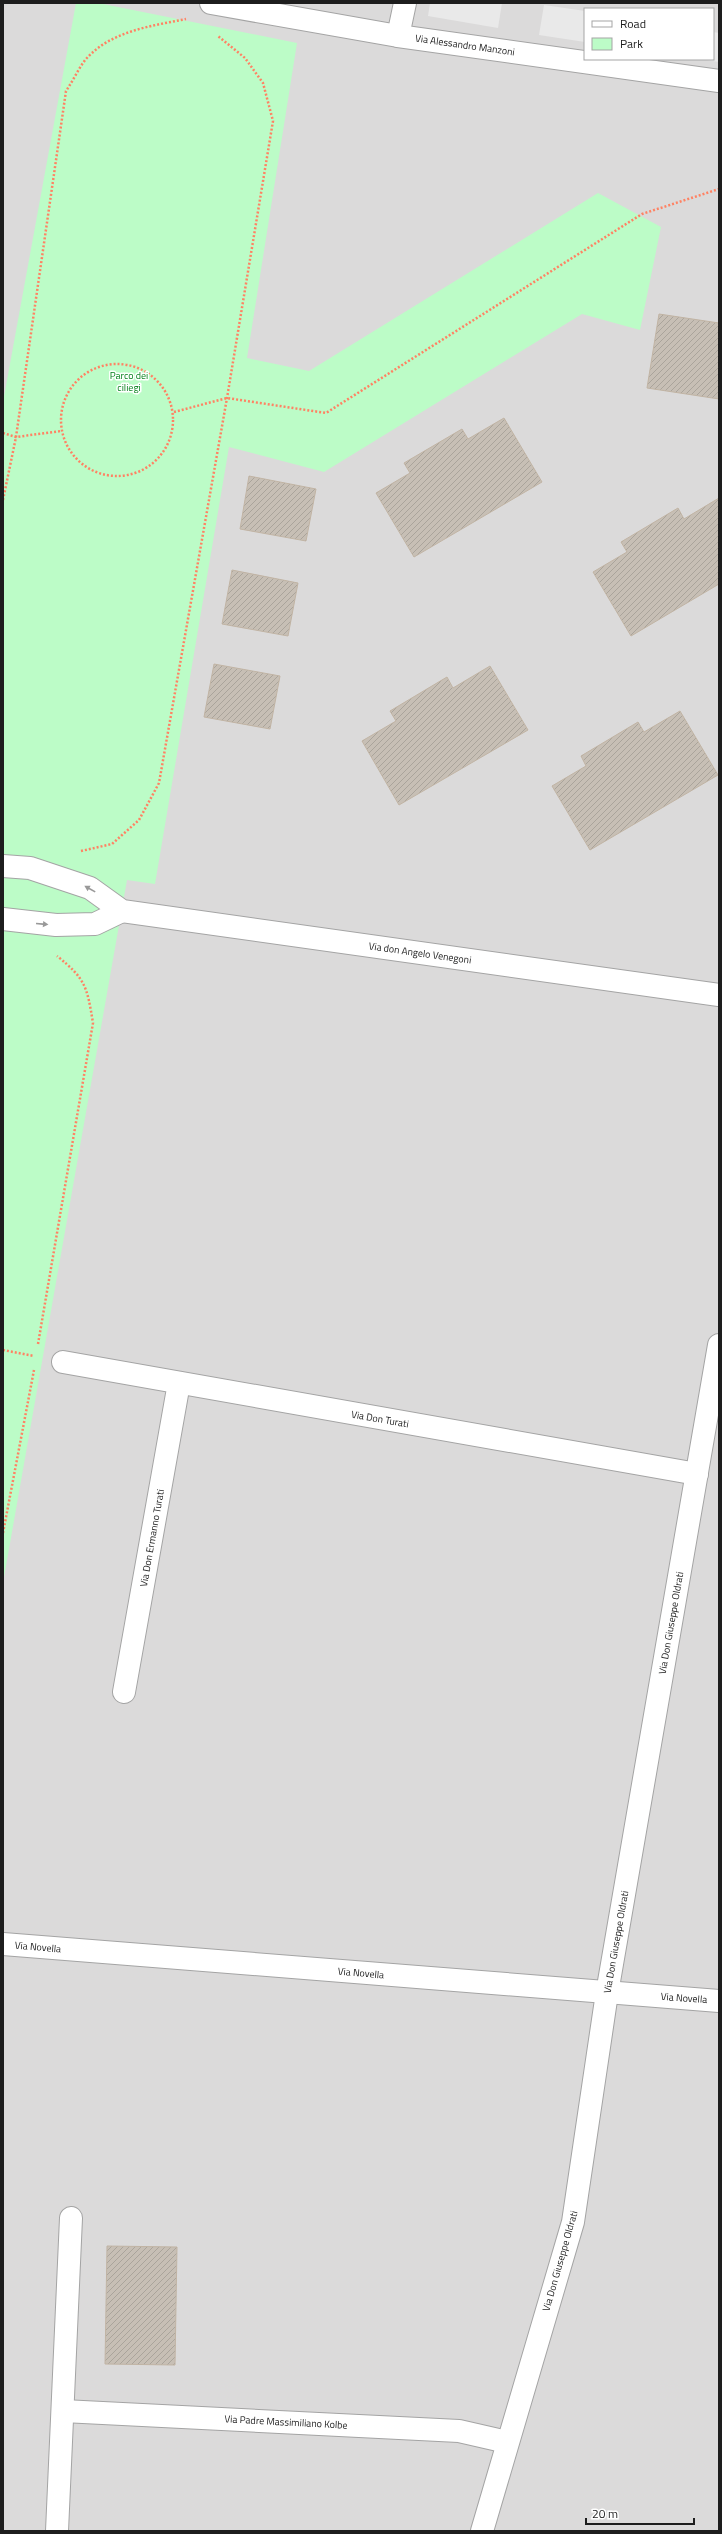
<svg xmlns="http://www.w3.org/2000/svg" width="722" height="2534" font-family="'Titillium Web',sans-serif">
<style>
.residential{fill:#dbdada;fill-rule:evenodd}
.park{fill:#bcfcc7}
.parking{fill:#e9e9e9}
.building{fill:url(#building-hatch);stroke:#c1b4a4}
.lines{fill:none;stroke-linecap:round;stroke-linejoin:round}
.street-casing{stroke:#a4a4a4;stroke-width:24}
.path{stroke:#ff8263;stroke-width:2.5;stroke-dasharray:2 2;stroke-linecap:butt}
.street{stroke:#fff;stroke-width:22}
.oneway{fill:#999}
.labels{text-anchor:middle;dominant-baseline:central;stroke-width:3;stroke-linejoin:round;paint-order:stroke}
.street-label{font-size:10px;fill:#1d1d1d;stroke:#fff}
.park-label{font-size:10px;fill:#05811b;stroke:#fff}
</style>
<defs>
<pattern id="building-hatch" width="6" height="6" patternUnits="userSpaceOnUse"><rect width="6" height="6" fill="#c7bfb5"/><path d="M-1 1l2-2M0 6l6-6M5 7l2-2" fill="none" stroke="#aaa49b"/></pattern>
</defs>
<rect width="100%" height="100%" fill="#efece2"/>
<path class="residential" d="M3,3H719V2531H3ZM585,9H713V59H585Z"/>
<polygon class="park" points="76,3 98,3 297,43 247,358 309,371 598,193 661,227 640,330 582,314 324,472 229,447 155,884 127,880 3,1583 3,402"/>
<g class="parking">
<polygon points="430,3 502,3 498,28 428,16"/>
<polygon points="544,5 585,11 585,42 539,35"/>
<polygon points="713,32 719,33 719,62 700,59 713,59"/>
</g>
<g class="building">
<polygon points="659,314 719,323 719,399 647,388"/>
<polygon points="504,418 542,482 414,557 376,493 410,473 404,463 462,429 468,439"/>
<polygon points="249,476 316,489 306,541 240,529"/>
<polygon points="719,498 719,584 631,636 593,572 627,552 621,542 678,508 684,519"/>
<polygon points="232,570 298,583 288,636 222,624"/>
<polygon points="214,664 280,676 270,729 204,717"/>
<polygon points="490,666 528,730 399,805 362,741 396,721 390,711 447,677 453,688"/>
<polygon points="680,711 718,775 590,850 552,786 586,766 581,756 638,722 644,732"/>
<polygon points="107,2246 177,2247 175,2365 105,2364"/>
</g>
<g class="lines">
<defs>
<g id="street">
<polyline points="211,3 398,36 719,81"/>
<polyline points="398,36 405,3"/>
<polyline points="3,866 30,868 90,888 122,911 719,995"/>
<polyline points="3,919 56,925 95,924 122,911"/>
<polyline points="63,1362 697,1474"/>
<polyline points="124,1692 179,1383"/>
<polyline points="3,1944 719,2001"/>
<polyline points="63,2411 459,2431 507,2442"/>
<polyline points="57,2531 71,2218"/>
<polyline points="482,2531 573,2222 607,1993 719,1345"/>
</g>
</defs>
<use href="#street" class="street-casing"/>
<g class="path">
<circle cx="117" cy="420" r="56"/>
<polyline points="174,412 227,398 326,413 642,214 719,189"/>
<polyline points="3,433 16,437 61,431"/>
<path d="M3,500L16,437L66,91C73,81 78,69 86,59C111,31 151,26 186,19"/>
<polyline points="81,851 112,844 139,820 159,783 227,398 273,121 263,83 245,58 218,36"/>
<path d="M38,1344L93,1023C87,987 86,979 57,956"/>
<polyline points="3,1350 34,1356"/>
<polyline points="3,1533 34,1370"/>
</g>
<use href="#street" class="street"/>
</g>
<defs><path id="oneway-solid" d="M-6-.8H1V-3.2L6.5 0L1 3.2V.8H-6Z"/></defs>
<g class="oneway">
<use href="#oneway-solid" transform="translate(90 889) rotate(-151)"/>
<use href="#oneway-solid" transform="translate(42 924) rotate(5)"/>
</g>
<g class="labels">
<g class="street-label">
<text transform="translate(465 45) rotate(8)">Via Alessandro Manzoni</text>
<text transform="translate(420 953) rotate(8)">Via don Angelo Venegoni</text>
<text transform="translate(380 1419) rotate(10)">Via Don Turati</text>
<text transform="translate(152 1538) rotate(-80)">Via Don Ermanno Turati</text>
<text transform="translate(671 1623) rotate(-80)">Via Don Giuseppe Oldrati</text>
<text transform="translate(616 1942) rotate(-80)">Via Don Giuseppe Oldrati</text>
<text transform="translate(38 1947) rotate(5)">Via Novella</text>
<text transform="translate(361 1973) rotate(5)">Via Novella</text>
<text transform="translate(684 1998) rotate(4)">Via Novella</text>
<text transform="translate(560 2261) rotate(-74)">Via Don Giuseppe Oldrati</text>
<text transform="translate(286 2422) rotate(3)">Via Padre Massimiliano Kolbe</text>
</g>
<g class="park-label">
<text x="129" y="375">Parco dei<tspan x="129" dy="12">ciliegi</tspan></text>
</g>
</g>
<rect width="722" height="2534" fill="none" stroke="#1d1d1d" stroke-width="8"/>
<rect x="584" y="8" width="130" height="52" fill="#ffffff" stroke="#a5a5a5"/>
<rect x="592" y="21" width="20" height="6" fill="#ffffff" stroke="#a5a5a5"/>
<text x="620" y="28" font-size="12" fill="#1d1d1d">Road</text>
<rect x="592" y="38" width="20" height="12" fill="#bcfcc7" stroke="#a5a5a5"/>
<text x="620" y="48" font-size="12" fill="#1d1d1d">Park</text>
<path d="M586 2518v6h108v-6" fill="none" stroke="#1d1d1d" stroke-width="2"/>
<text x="592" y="2518" font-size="12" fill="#1d1d1d" stroke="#ffffff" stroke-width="3" paint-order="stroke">20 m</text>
</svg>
